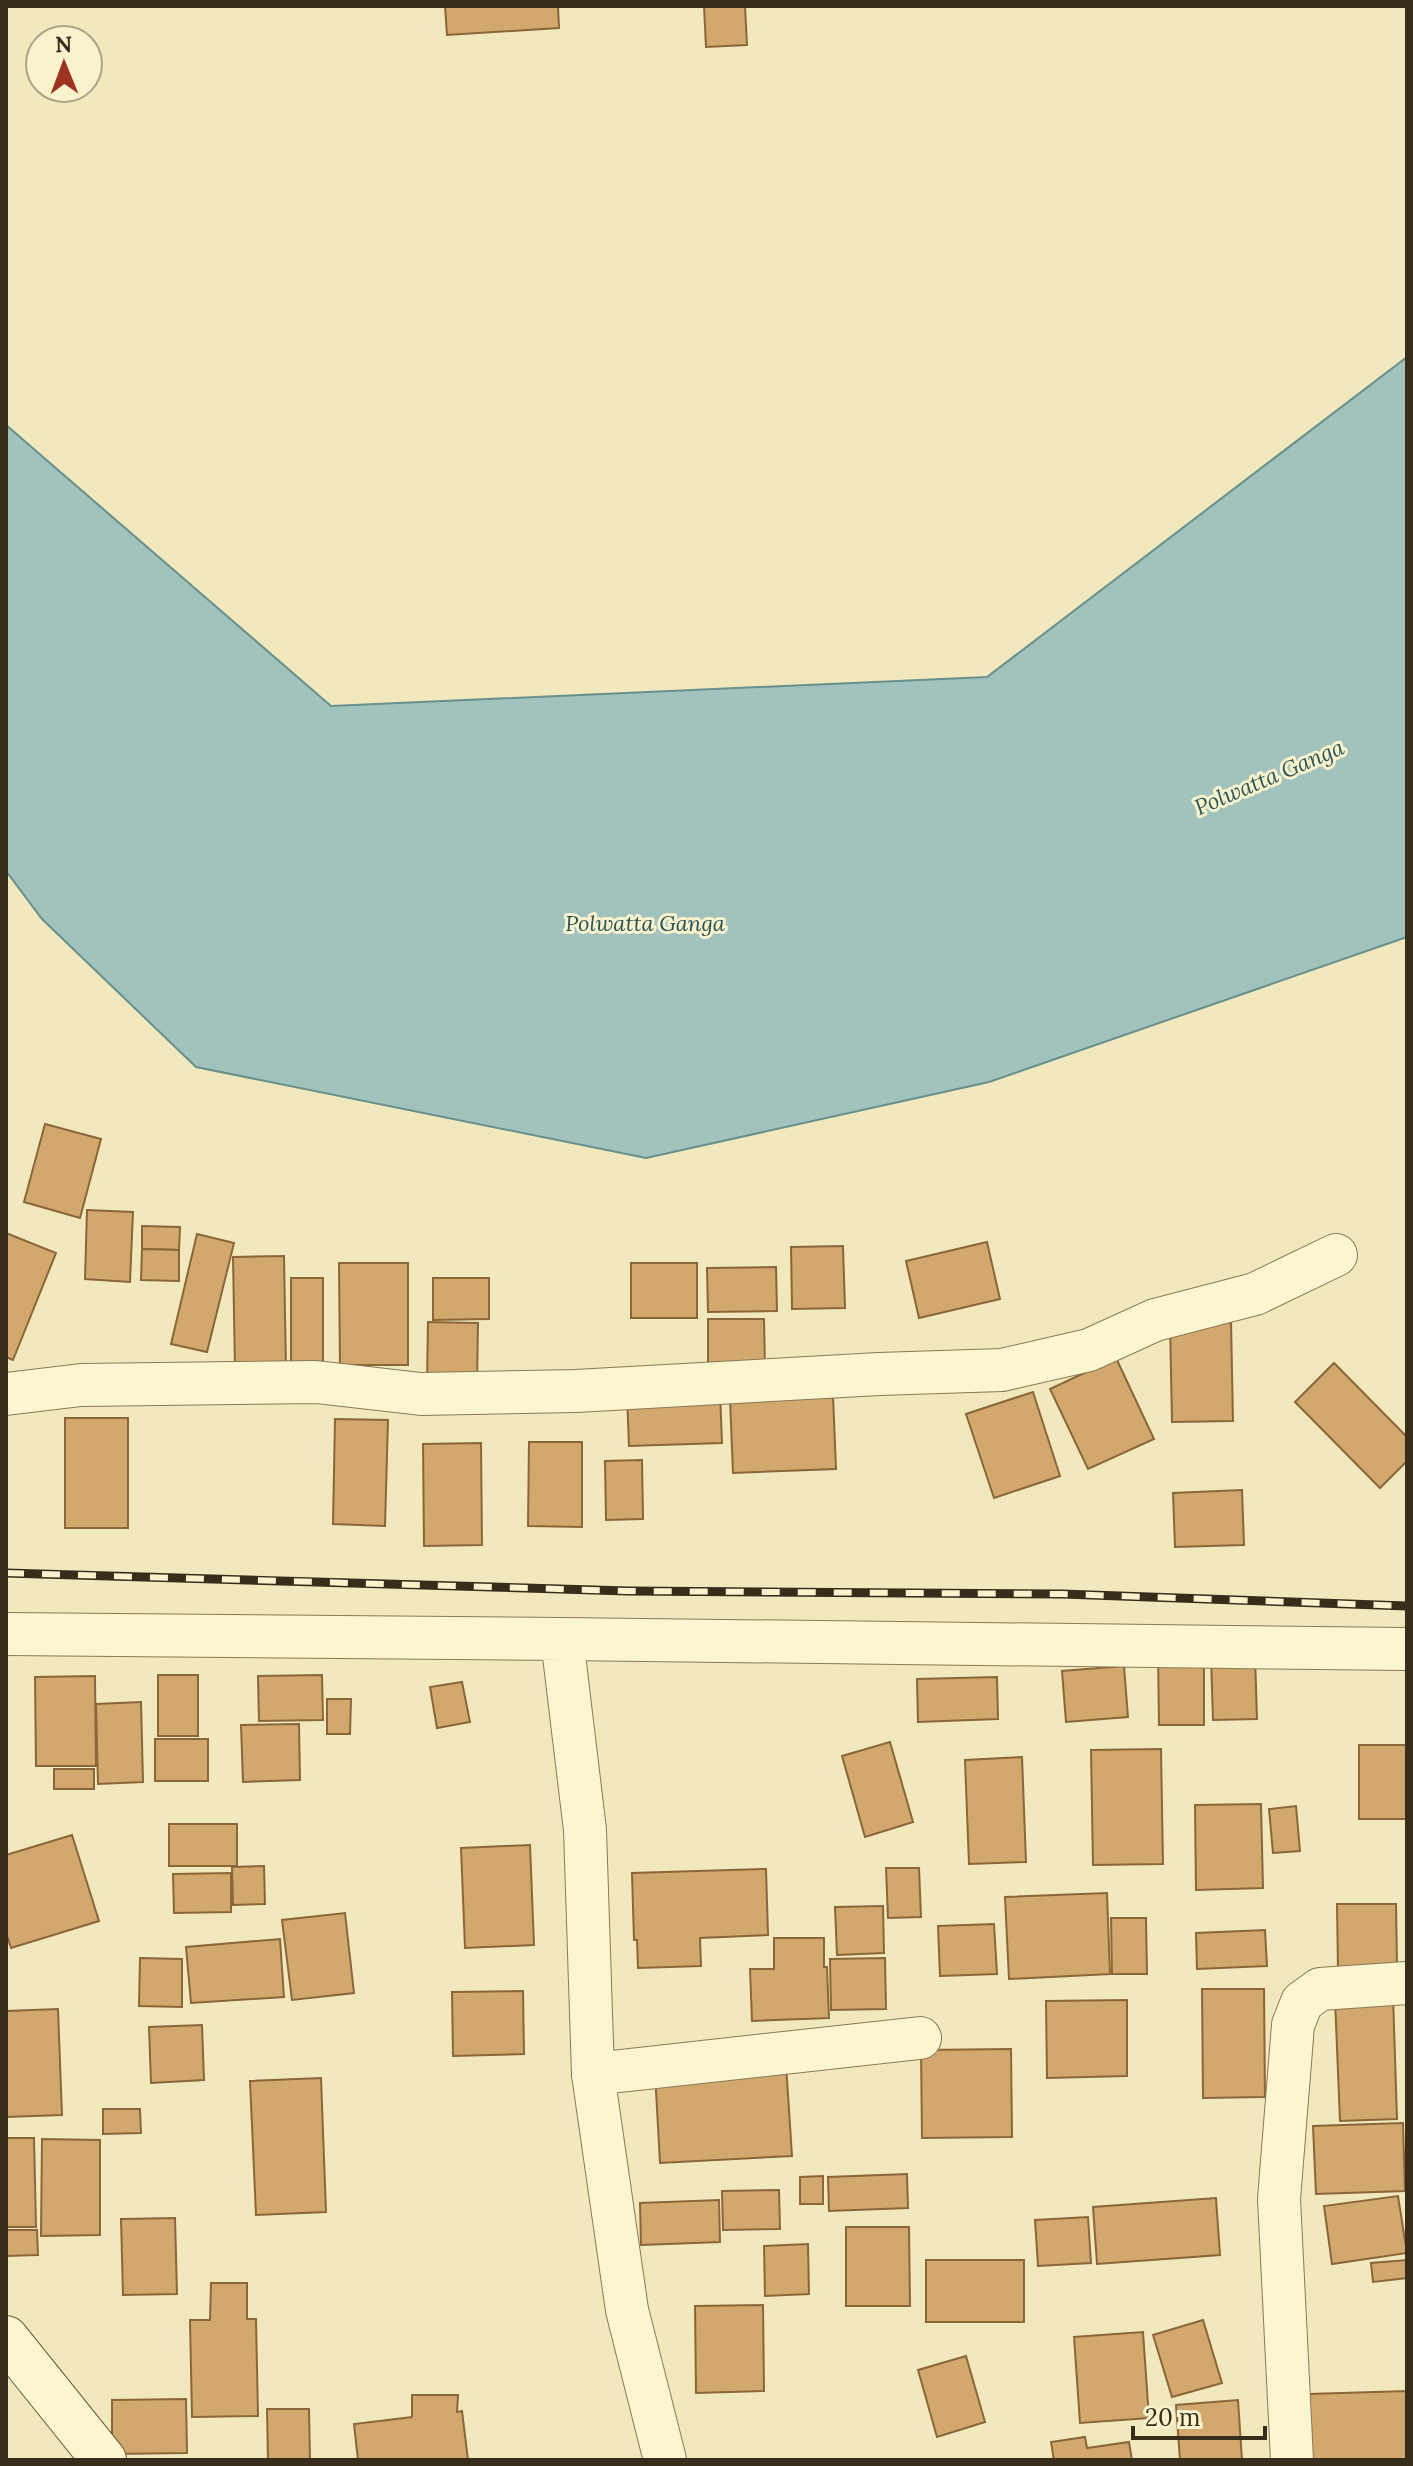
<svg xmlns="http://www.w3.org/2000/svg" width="1413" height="2466" font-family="Lora,serif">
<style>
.water{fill:#a1c2bd;stroke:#68908c;stroke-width:2}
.building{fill:#d2a86f;stroke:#8a6639;stroke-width:2}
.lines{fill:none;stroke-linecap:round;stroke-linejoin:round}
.minor-casing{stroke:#8a7955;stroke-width:44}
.secondary-casing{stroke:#6b5a38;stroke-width:46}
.minor{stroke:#fbf5d0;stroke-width:42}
.secondary{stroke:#fbf5d0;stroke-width:44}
.rail-casing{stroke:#382d1b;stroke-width:9}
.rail{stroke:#f8f2cd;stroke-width:6;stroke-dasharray:18;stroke-linecap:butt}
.labels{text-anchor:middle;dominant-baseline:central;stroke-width:6;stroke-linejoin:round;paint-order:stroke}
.water-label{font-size:22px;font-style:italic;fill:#295459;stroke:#f8f2cd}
</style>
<rect width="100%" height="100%" fill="#f1e9bd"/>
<polygon class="water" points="1407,357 1407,937 989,1082 646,1158 196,1067 42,919 6,871 6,425 331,706 987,677"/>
<g class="building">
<polygon points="445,6 558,6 559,28 447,35"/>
<polygon points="704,6 745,6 747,45 706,47"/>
<polygon points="45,1124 101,1139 80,1218 24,1202"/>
<polygon points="87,1210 133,1212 130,1282 85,1279"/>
<polygon points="142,1226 180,1227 179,1250 142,1249"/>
<polygon points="6,1233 56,1253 13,1360 6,1357"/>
<polygon points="197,1234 234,1243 207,1352 171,1344"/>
<polygon points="987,1242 1000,1299 919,1318 906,1261"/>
<polygon points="843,1246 845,1308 792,1309 791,1247"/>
<polygon points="142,1249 179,1250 179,1281 141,1280"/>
<polygon points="284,1256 286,1369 235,1369 233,1257"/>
<polygon points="339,1263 408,1263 408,1365 340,1365"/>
<rect x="631" y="1263" width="66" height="55"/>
<polygon points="776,1267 777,1311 708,1312 707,1268"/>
<rect x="291" y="1278" width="32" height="89"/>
<polygon points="433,1278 489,1278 489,1319 433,1320"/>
<polygon points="708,1319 764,1319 765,1370 708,1370"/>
<polygon points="428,1322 478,1323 477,1384 427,1384"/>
<polygon points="1231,1322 1233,1421 1172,1422 1170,1323"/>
<polygon points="1116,1358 1154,1439 1088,1469 1050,1389"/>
<polygon points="1334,1363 1407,1437 1407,1461 1380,1488 1295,1402"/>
<polygon points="720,1392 722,1443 629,1446 627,1396"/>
<polygon points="1033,1392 1060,1476 994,1498 966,1414"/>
<polygon points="833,1395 836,1469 733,1473 730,1399"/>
<rect x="65" y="1418" width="63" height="110"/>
<polygon points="335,1419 388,1420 385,1526 333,1524"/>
<polygon points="529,1442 582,1442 582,1527 528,1526"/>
<polygon points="481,1443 482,1545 424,1546 423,1444"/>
<polygon points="642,1460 643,1519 606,1520 605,1461"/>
<polygon points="1242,1490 1244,1545 1175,1547 1173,1493"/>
<polygon points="1158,1653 1204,1653 1204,1725 1159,1725"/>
<polygon points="1255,1655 1257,1719 1213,1720 1211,1657"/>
<polygon points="1124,1666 1128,1717 1066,1722 1062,1671"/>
<rect x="158" y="1675" width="40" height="61"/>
<polygon points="322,1675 323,1720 259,1721 258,1676"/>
<polygon points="95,1676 96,1766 36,1766 35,1677"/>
<polygon points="997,1677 998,1719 918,1722 917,1679"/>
<polygon points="462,1682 470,1722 437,1728 430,1687"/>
<polygon points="327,1699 351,1699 350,1734 327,1734"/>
<polygon points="141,1702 143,1782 98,1784 96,1704"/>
<polygon points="299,1724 300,1780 243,1782 241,1725"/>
<rect x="155" y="1739" width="53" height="42"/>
<polygon points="890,1742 913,1822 865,1837 842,1756"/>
<rect x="1359" y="1745" width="48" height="74"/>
<polygon points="1161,1749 1163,1864 1093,1865 1091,1750"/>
<polygon points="1022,1757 1026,1862 969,1864 965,1760"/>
<rect x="54" y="1769" width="40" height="20"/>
<polygon points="1261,1804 1263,1888 1196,1890 1195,1805"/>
<polygon points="1296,1806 1300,1851 1273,1853 1269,1809"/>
<rect x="169" y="1824" width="68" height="42"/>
<polygon points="72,1835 99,1921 11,1948 6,1933 6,1855"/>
<polygon points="530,1845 534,1945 465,1948 461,1848"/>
<polygon points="264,1866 265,1904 233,1905 232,1867"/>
<polygon points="886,1868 919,1868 921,1917 888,1918"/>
<polygon points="766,1869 768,1935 700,1938 701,1966 638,1968 637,1940 634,1940 632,1873"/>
<polygon points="231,1873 231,1912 174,1913 173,1874"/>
<polygon points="1107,1893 1110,1974 1009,1979 1005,1897"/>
<polygon points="1337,1904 1396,1904 1397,1968 1338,1969"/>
<polygon points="883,1906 884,1953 837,1955 835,1907"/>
<polygon points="345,1913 354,1993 292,2000 282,1920"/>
<polygon points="1111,1918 1146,1918 1147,1974 1112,1974"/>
<polygon points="994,1924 997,1974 940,1976 938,1926"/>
<polygon points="1265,1930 1267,1966 1197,1969 1196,1933"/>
<polygon points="774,1938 824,1938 824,1967 827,1967 829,2018 752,2021 750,1969 774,1969"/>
<polygon points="280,1939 284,1997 191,2003 186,1947"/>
<polygon points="140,1958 182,1959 182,2007 139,2006"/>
<polygon points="885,1958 886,2009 831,2010 830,1959"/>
<polygon points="1202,1989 1264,1989 1265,2097 1203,2098"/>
<polygon points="523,1991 524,2054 453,2056 452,1992"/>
<polygon points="1393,1996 1397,2119 1340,2121 1335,1999"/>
<polygon points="1127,2000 1127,2076 1047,2078 1046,2001"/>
<polygon points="58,2009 62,2115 6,2117 6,2011"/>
<polygon points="202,2025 204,2080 151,2083 149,2027"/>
<polygon points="1011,2049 1012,2137 922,2138 921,2050"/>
<polygon points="786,2064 792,2156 660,2163 655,2073"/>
<polygon points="321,2078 326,2212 256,2215 250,2081"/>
<polygon points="103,2109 140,2109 141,2133 103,2134"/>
<polygon points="1403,2123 1405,2191 1316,2194 1313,2126"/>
<polygon points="6,2138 34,2138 36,2227 6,2227"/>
<polygon points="42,2139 100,2140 100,2235 41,2236"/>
<polygon points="907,2174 908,2208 829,2211 828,2177"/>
<polygon points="823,2176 823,2204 800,2204 800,2177"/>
<polygon points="779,2190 780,2229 723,2230 722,2191"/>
<polygon points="1398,2196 1407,2253 1332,2264 1324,2206"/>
<polygon points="1216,2198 1220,2255 1097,2264 1093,2207"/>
<polygon points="719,2200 720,2242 641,2245 640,2203"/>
<polygon points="1088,2217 1091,2263 1038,2266 1035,2220"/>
<polygon points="175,2218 177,2294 123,2295 121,2219"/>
<polygon points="846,2227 909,2227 910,2306 846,2306"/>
<polygon points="6,2230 37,2230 38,2255 6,2256"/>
<polygon points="808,2244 809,2294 765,2296 764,2246"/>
<rect x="926" y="2260" width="98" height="62"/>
<polygon points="1407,2260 1407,2278 1373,2282 1371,2263"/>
<polygon points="211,2283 247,2283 247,2319 256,2319 258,2416 192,2417 190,2320 210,2320"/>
<polygon points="763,2305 764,2391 696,2393 695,2306"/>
<polygon points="1203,2320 1222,2383 1172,2397 1153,2335"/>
<polygon points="1143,2332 1149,2418 1080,2423 1074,2337"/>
<polygon points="966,2356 985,2422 937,2437 918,2370"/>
<polygon points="1407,2391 1407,2460 1311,2460 1309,2394"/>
<polygon points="412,2395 458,2395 457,2412 462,2411 468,2460 358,2460 354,2424 412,2417"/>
<polygon points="186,2399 187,2453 112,2454 112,2400"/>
<polygon points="1238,2400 1242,2460 1180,2460 1176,2405"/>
<polygon points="267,2409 309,2409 310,2460 268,2460"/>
<polygon points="1085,2437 1087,2448 1129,2442 1132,2460 1054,2460 1051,2442"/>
</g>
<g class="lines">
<defs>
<g id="minor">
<polyline points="6,1394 81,1385 316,1382 421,1394 576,1391 879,1374 1002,1370 1089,1350 1155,1320 1255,1294 1336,1255"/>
<polyline points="6,1634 562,1639 585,1830 593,2074 627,2310 665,2460"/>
<polyline points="562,1639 1407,1649"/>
<polyline points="593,2074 920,2038"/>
<polyline points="1292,2460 1279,2199 1293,2025 1302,2002 1320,1989 1407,1983"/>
</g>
<polyline id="secondary" points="6,2338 104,2460"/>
</defs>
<use href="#minor" class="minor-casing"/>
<use href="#secondary" class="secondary-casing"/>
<use href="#minor" class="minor"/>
<use href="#secondary" class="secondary"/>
<defs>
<polyline id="rail" points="6,1573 628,1591 1062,1594 1407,1606"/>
</defs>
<use href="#rail" class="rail-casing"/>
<use href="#rail" class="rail"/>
</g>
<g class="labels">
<g class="water-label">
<text transform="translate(1269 777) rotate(-23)">Polwatta Ganga</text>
<text x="645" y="923">Polwatta Ganga</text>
</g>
</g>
<rect width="1413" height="2466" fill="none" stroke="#382d1b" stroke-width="16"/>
<g transform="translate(64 64) rotate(359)"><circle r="38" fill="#f8f2cd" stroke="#aba386" stroke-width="2"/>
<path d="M0-6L14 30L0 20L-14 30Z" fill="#9d3320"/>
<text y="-12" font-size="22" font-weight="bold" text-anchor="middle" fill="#382d1b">N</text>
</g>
<path d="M1133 2426v12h132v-12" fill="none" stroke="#382d1b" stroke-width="4"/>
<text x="1145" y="2426" font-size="24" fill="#382d1b" stroke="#f8f2cd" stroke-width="6" paint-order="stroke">20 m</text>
</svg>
